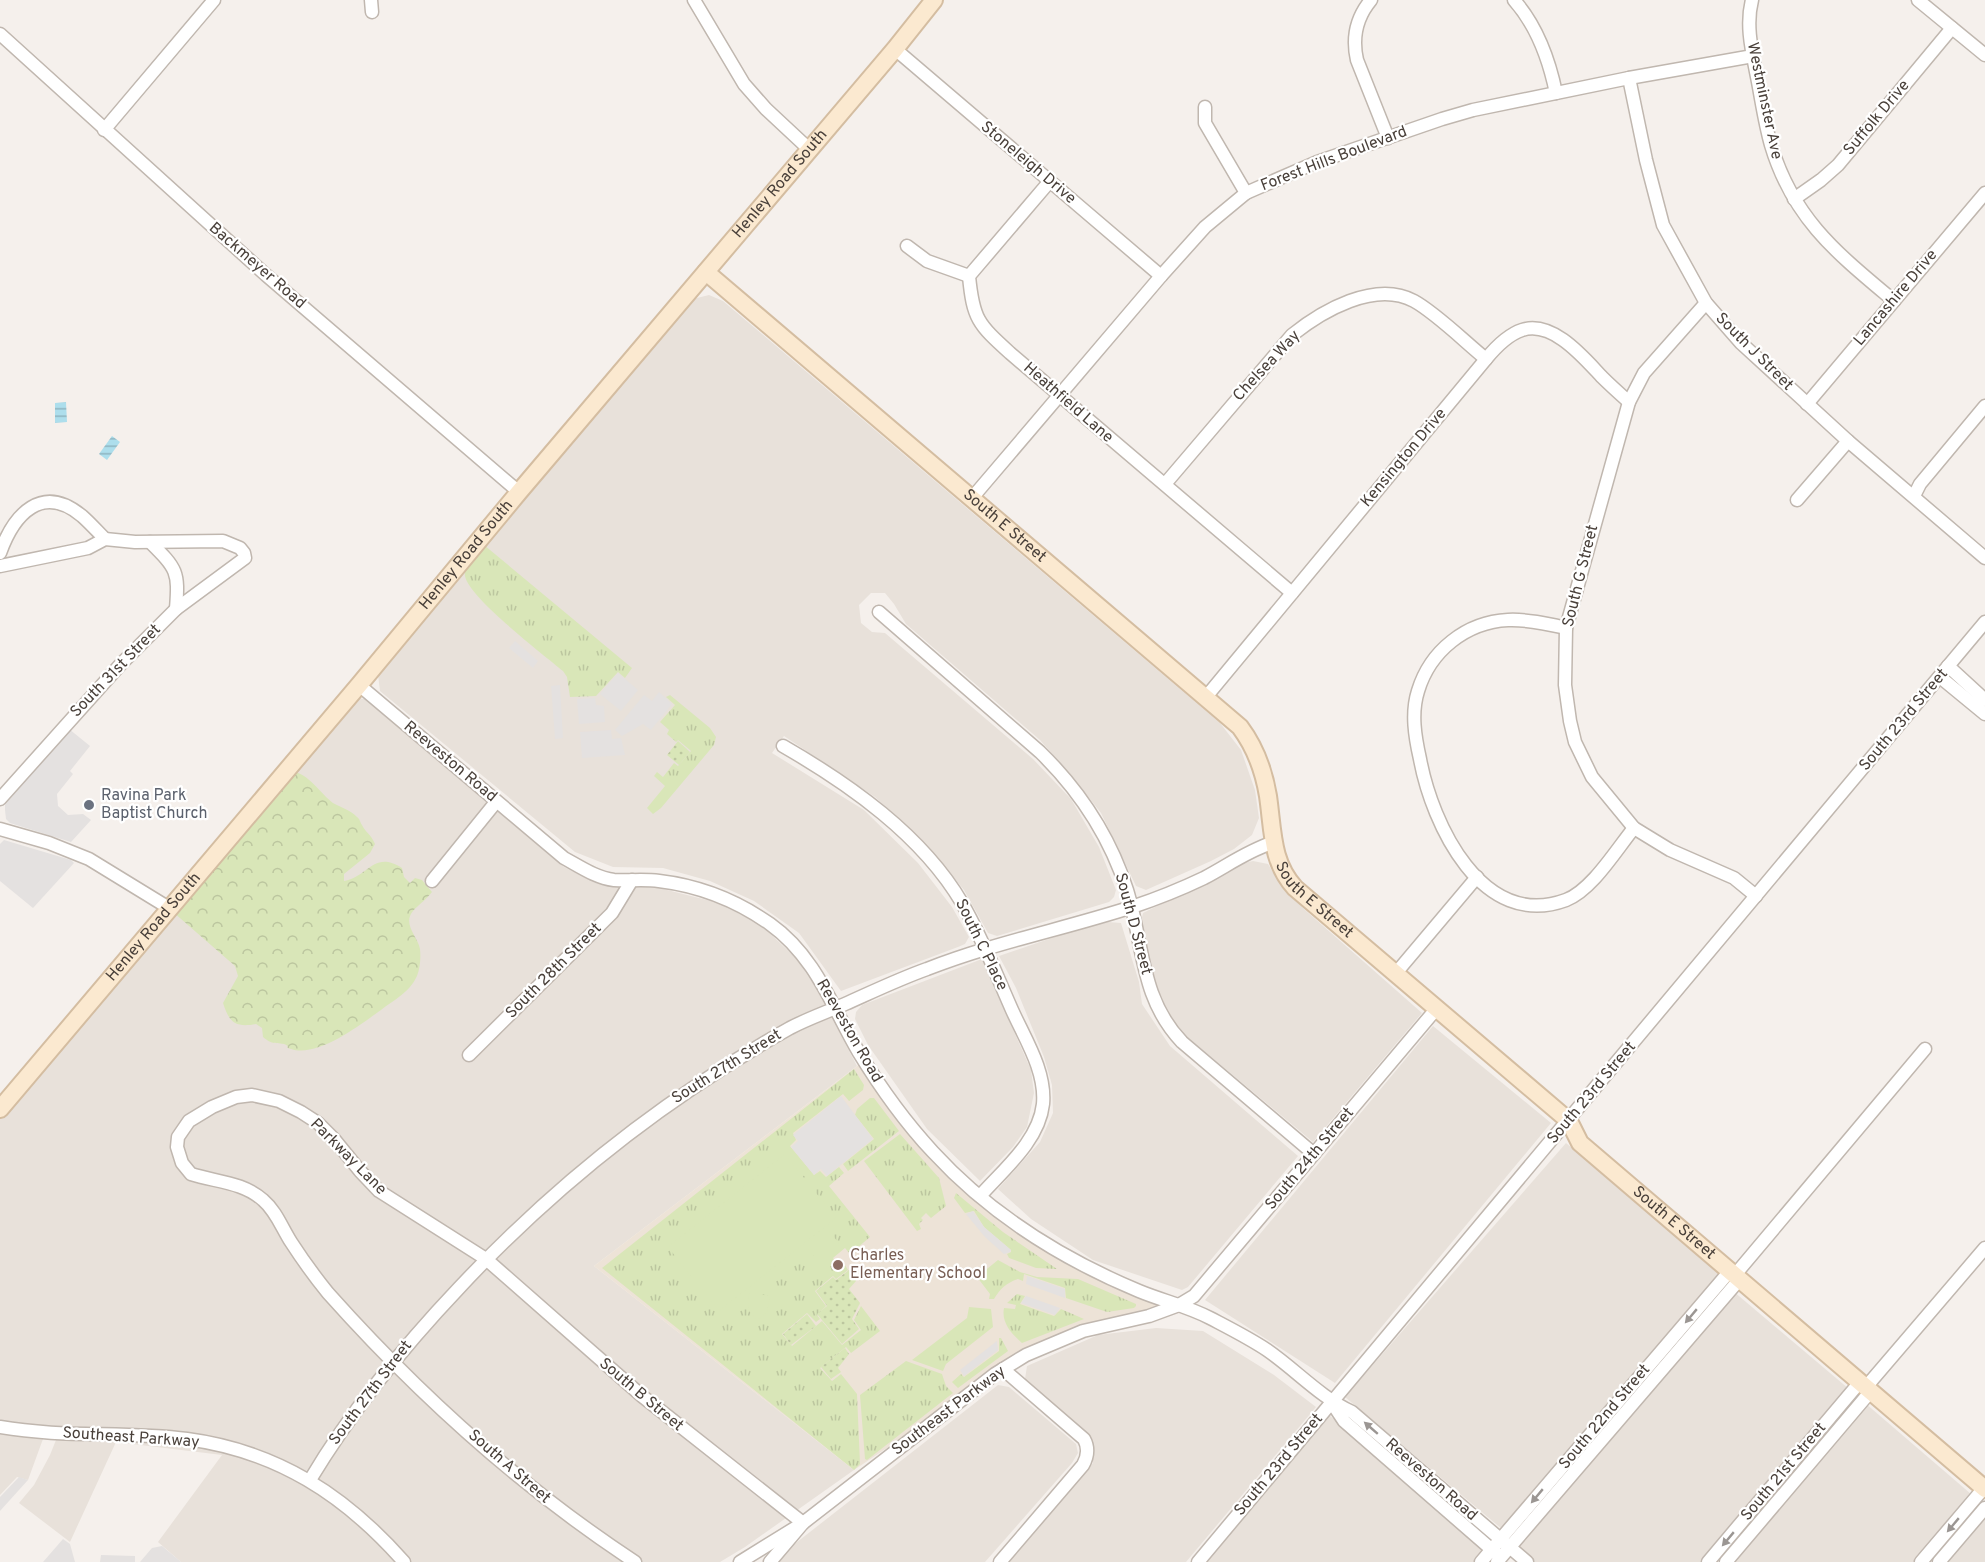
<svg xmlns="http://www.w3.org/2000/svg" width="1985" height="1562" font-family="Overpass,sans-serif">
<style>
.residential{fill:#e8e1da}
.education{fill:#ede3d7}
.grass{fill:url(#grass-tufts)}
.forest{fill:url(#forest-crowns)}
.park{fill:url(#park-dots)}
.garden{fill:#d9e6b8}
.parking{fill:#e4e1e0}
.water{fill:url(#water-rules)}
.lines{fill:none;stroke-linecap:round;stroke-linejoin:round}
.street-casing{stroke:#c0b7af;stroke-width:15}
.secondary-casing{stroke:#d4bda1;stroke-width:20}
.street{stroke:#fff;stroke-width:12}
.secondary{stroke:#fbe9d0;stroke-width:16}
.oneway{fill:#9b9693}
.worship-dot{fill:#6b7280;stroke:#fff;stroke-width:2}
.education-dot{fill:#8d6e63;stroke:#fff;stroke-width:2}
.labels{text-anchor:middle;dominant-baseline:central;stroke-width:4.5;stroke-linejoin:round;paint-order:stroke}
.street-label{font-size:16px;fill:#49403a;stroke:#fff}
.worship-label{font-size:16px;fill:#5b616d;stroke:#fff;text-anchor:start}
.education-label{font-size:16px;fill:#785e54;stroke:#fff;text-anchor:start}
</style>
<defs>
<pattern id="grass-tufts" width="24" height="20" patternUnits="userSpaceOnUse" patternTransform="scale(1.5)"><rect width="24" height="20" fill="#d9e6b8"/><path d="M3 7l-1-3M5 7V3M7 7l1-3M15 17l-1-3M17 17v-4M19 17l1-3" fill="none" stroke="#bcc69f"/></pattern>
<pattern id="forest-crowns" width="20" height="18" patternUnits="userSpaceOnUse" patternTransform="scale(1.5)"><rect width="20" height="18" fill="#d9e6b8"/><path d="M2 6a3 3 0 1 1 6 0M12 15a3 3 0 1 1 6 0" fill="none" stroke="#bcc69f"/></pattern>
<pattern id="park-dots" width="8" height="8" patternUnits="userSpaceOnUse" patternTransform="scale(1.5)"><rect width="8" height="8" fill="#d9e6b8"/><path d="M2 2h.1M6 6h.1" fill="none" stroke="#bcc69f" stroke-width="1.8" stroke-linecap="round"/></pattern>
<pattern id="water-rules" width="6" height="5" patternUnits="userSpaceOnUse" patternTransform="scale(1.5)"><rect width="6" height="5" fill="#addeec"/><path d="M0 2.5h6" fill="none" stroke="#8fb5c0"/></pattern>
</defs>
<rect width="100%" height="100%" fill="#f5f0ec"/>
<g class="residential">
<polygon points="709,295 723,301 1220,723 1241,750 1255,790 1259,818 1252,835 1234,849 1211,861 1146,890 1136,886 1101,813 1075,780 1040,740 906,624 894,604 885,593 871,593 859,605 861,623 872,632 885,633 1033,759 1071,799 1099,847 1116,890 1114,897 1109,902 997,936 988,933 964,890 930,849 875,797 784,736 772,753 864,810 918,863 952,907 969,937 965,944 958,947 841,991 799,933 754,901 710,881 663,868 613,867 575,852 380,691 378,675 693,299"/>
<polygon points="357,698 365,699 564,867 596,883 659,888 719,903 762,926 796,958 816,988 857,1066 594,1266 854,1470 745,1547 720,1562 181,1562 158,1542 222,1455 116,1442 70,1542 19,1503 34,1485 50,1455 60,1430 47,1428 28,1480 17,1477 0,1495 0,1116"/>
<polygon points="1253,861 1268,864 1283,888 1305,910 1422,1013 1313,1142 1174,1026 1158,995 1141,922 1143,913 1244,863"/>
<polygon points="1108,922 1121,923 1139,982 1142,1004 1170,1046 1298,1156 1188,1287 1182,1290 1093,1260 1031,1219 998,1189 1040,1142 1053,1113 1052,1085 1044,1057 1016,988 999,956 1081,928"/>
<polygon points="982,959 1031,1070 1034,1093 1027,1127 1013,1147 980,1181 927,1129 868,1045 855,1019 856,1012 862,1005"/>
<polygon points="1433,1026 1551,1123 1335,1383 1205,1300"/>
<polygon points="1566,1143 1721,1274 1502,1529 1345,1397"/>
<polygon points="1733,1291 1849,1389 1704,1562 1533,1562 1516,1548"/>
<polygon points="1156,1328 1203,1331 1274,1375 1316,1407 1186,1562 1009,1562 1093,1463 1090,1440 1025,1379 1027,1366 1098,1335"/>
<polygon points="998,1385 1009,1387 1076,1444 1078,1453 1072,1463 985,1562 779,1562 792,1546"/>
<polygon points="1865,1403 1971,1494 1914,1562 1731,1562"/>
<polygon points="1329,1415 1485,1549 1474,1562 1204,1562"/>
<polygon points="1985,1512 1985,1562 1943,1562"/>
</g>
<polygon class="education" points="865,1060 935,1154 1047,1246 1179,1305 1026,1355 854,1470 594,1266"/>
<g class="grass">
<path d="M484,545L632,668L625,678L618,672L596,696L570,697L567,677L563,671C543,654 469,598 465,576C463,567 478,553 484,545Z"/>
<polygon points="670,695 710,728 716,737 714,745 661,808 653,814 647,808 665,786 654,776 657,772 663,777 674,763 678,766 691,751 678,740 676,742 667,734 669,730 660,722 675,705 666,697"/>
<polygon points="854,1069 864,1085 863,1090 849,1101 843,1094 793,1133 796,1140 790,1146 814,1175 820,1171 826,1177 839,1167 844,1173 829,1186 870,1237 850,1254 845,1248 833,1258 838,1265 843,1262 848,1270 836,1279 833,1276 815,1291 826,1306 817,1315 820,1319 816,1322 807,1313 782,1334 792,1346 822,1321 842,1345 861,1330 854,1320 861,1306 880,1331 851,1353 846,1347 820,1368 832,1381 841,1374 857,1394 860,1464 854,1470 602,1268"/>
<polygon points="870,1098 874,1098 899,1131 848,1171 843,1164 874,1139 855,1115 857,1109"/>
<polygon points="900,1134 939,1178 946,1206 931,1218 926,1213 921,1218 923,1220 919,1224 921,1229 917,1231 864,1161"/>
<polygon points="956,1193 1003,1232 1057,1269 1036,1268 1009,1258 1007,1254 1011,1252 1011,1250 984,1227 974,1211 965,1213 954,1198"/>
<path d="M998,1260L1020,1272L1037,1277L1078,1279L1136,1304V1306L1134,1308L1107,1312L1066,1298L1065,1288L1024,1274L1023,1281L1018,1279C1006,1283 1000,1289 994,1299H989L990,1294L977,1277Z"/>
<path d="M1017,1294L1025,1296L1020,1304L1054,1316L1061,1309L1084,1319L1022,1343C1012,1334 1001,1323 1004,1308L1015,1309L1016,1305L1007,1303Z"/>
<polygon points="969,1307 991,1309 993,1327 946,1364 943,1371 912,1360 967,1318"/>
<polygon points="999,1338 1001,1338 1008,1351 958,1388 952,1382 961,1374 964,1377 999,1351"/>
<polygon points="906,1361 942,1374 946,1386 953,1393 867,1460 865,1459 860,1395"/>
</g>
<path class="forest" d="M293,772C307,772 322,795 333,803C342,808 350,810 357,817C360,819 360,822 362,825C366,833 371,834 375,844L370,853L344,874V881C369,877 373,850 402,868L404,877L410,883L415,878L422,880L432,892C426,900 418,905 413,911C402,924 418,937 420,949C421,958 420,968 417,976C409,993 395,999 381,1010C361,1024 318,1058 291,1049C283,1047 292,1047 284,1044C273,1042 273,1045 263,1037L262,1028L256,1024C235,1028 229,1022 223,1003L238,976L235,966L173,912Z"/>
<g class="park">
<polygon points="678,741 690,752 679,765 667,755"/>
<polygon points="849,1270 856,1281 849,1289 860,1303 852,1319 859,1329 842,1344 817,1314 827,1306 816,1291 833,1277 836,1280"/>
<polygon points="807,1314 816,1326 791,1345 783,1334"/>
<polygon points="845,1348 849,1354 838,1368 841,1372 831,1379 821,1367"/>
</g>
<g class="garden">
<polygon points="785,1154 836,1218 719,1311 668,1247"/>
<polygon points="826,1227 838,1242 839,1247 819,1263 808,1249 812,1239"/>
<polygon points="749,1293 770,1296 767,1312 759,1319 755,1318 748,1310"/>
</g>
<g class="parking">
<polygon points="515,641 538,661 533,668 509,648"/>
<polygon points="618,673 638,690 621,711 600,694"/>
<polygon points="560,685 563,738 555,739 551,686"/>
<polygon points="659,692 672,704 651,730 643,724 622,736 615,730 644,695 652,701"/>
<polygon points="595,698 596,705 604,706 605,722 579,724 577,699"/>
<polygon points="69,729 90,746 70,771 73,774 57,794 58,806 68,815 83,814 91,820 71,842 10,823 6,819 5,810 5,805"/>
<polygon points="611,730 612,739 621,738 625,755 582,758 580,732"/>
<polygon points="4,840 71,860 74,863 33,908 0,881 0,844"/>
<polygon points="841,1096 873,1139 827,1176 821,1169 814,1175 791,1147 798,1141 793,1135"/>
<polygon points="973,1211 984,1227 1011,1250 1010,1252 1004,1254 985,1237 966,1214"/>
<polygon points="1027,1276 1065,1289 1065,1298 1026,1284"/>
<polygon points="1026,1296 1060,1308 1055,1315 1021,1303"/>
<polygon points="997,1341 998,1350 964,1376 960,1370"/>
<polygon points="19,1477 28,1480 0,1511 0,1497"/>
<polygon points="63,1539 70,1544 75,1562 43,1562"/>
<polygon points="162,1546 181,1562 140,1562 152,1548"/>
<polygon points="101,1555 135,1556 135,1562 100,1562"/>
</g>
<g class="water">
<polygon points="66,402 67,422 55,423 55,403"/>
<polygon points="112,436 120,442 107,460 99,454"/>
</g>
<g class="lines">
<defs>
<g id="street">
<polyline points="371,0 372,12"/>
<polyline points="694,0 744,84 766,109 810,150"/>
<path d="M1371,0C1356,18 1352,38 1357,60L1388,138"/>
<path d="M1514,0C1537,26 1549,59 1556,93"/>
<path d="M1752,0C1745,27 1753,55 1758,82C1762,103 1765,124 1771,145C1793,219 1838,254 1894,301"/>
<polyline points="1918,0 1985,55"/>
<polyline points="0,34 266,275 519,492"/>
<polyline points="895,49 1161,276"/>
<polyline points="1629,78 1646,160 1663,225 1706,303 1741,343 1848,441 1985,558"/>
<polyline points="1205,107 1205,123 1246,193"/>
<polyline points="104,130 214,0"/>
<path d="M1050,181L969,276C973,319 978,324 1010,353L1292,593"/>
<polyline points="1794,199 1821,180 1838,165 1952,28"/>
<polyline points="907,246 927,261 969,276"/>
<polyline points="1706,303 1644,373 1629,402 1566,628 1565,685 1570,721 1575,742 1592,777 1634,828 1670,850 1734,878 1756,896"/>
<polyline points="1807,404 1985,193"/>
<path d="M1165,484L1292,335C1322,311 1375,280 1414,301C1436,313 1465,342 1486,359"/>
<polyline points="1914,496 1920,484 1985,406"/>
<polyline points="972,498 1161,276 1205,227 1246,193 1317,162 1442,119 1473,110 1629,78 1753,56"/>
<polyline points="1797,500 1848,441"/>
<path d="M150,542C177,569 179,571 176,609"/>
<path d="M0,553C14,514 42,483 82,516C90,523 98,532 105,539"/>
<polyline points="0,566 88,548 105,539 135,542 223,541 240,548 244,553 245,558 176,609 120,665 0,799"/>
<path d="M879,612L1040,752C1080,791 1110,837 1127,890C1144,945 1140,998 1182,1042L1314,1154"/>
<path d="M1566,628C1548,624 1526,619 1508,620C1466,622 1430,651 1418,691C1411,713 1415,737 1420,759C1432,824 1482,931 1566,900C1592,890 1616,850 1634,828"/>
<polyline points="1948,666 1985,700"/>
<polyline points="1940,677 1985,714"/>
<path d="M359,685L564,858C579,866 596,878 614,880C629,881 644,879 659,881C701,886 736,900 770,924C815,956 832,1006 858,1051C880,1087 904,1121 933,1152C990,1214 1062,1259 1139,1291C1163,1301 1187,1306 1210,1318C1229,1328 1249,1338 1267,1350C1296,1370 1320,1397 1352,1412L1527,1562"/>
<path d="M1206,697L1486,359C1495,348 1507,335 1522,330C1553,320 1584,358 1602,377C1611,386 1620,394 1629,402"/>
<path d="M783,746C849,784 922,835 962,903C982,937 996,974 1012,1010C1025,1039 1046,1071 1043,1104C1039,1141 1003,1170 980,1196"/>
<polyline points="0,829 49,843 89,859 169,908"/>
<polyline points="432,881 496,802"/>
<polyline points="1396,973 1477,877"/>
<polyline points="469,1055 612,913 632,880"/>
<polyline points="1734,1276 1925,1049"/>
<polyline points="1866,1387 1985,1248"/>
<polyline points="1332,1403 1344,1421 1498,1555"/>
<path d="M0,1427C62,1438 125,1431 187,1439C277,1451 345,1495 404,1562"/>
<path d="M310,1480C352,1410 403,1347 459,1288C557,1183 665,1098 790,1028C807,1019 827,1012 845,1004C872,992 899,979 927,969C993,943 1064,929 1132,907C1156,899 1181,889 1204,878C1227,866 1247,851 1272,843"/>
<path d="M635,1562C521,1487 419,1395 328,1293C315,1277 302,1259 291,1242C282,1228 276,1211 263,1200C243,1182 216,1182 191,1174L182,1163L177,1147L178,1137L189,1121L212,1107L236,1097L252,1095L279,1101L301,1112L318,1123L334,1139L360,1171L379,1191L486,1259L642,1396L803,1523L770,1562"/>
<polyline points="740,1562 803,1523 995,1374 1026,1355 1083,1331 1149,1316 1179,1305 1194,1296 1437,1008"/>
<path d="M1000,1562L1083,1465C1088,1456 1089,1448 1084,1439L1003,1369"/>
<polyline points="1198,1562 1985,622"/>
<polyline points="1481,1562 1729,1272"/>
<polyline points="1497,1562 1739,1280"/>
<polyline points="1708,1562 1860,1382"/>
<polyline points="1726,1562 1871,1391"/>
<polyline points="1921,1562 1984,1488"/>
<polyline points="1939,1562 1985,1508"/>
</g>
<g id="secondary">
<path id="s1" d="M706,272L1240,727C1255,747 1264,772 1268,796C1273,830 1271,862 1295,888L1569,1121L1580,1143L1985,1489"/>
<path id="s2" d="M0,1109L359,685L519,492L895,49L934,0"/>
</g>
</defs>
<use href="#street" class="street-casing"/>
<use href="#secondary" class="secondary-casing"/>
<use href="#street" class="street"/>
<use href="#secondary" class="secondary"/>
</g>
<defs><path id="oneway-solid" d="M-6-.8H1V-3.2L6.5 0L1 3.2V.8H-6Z" transform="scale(1.5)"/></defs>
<g class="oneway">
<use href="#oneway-solid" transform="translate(1691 1316) rotate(130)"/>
<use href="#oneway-solid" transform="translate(1371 1428) rotate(-139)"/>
<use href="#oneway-solid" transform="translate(1537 1496) rotate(130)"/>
<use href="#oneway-solid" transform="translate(1953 1525) rotate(130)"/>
<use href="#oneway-solid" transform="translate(1728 1539) rotate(130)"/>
</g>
<circle class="worship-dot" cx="89" cy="805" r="6"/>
<circle class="education-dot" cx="838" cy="1265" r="6"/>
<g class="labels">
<g class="street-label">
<text transform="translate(1764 101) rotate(78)">Westminster Ave</text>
<text transform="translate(1877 118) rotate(-50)">Suffolk Drive</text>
<text transform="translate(1334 159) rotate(-21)">Forest Hills Boulevard</text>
<text transform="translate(1028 163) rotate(40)">Stoneleigh Drive</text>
<text stroke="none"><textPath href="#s2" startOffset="1210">Henley Road South</textPath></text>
<text transform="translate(257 266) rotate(41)">Backmeyer Road</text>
<text transform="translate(1896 298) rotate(-50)">Lancashire Drive</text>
<text transform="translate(1754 352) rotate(45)">South J Street</text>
<text transform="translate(1267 366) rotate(-47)">Chelsea Way</text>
<text transform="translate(1068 403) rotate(41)">Heathfield Lane</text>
<text transform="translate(1404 458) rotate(-50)">Kensington Drive</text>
<text stroke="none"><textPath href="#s1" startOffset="392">South E Street</textPath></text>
<text stroke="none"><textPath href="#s2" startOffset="724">Henley Road South</textPath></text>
<text transform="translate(1581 576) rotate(-76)">South G Street</text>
<text transform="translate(116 671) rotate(-46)">South 31st Street</text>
<text transform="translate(1904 720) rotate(-50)">South 23rd Street</text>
<text transform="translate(450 762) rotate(40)">Reeveston Road</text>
<text stroke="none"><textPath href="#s1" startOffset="896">South E Street</textPath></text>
<text transform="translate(1133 924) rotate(75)">South D Street</text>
<text stroke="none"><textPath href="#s2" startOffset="238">Henley Road South</textPath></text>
<text transform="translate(981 945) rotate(64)">South C Place</text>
<text transform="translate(554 971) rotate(-45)">South 28th Street</text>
<text transform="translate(849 1031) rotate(60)">Reeveston Road</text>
<text transform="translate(727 1067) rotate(-32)">South 27th Street</text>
<text transform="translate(1592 1093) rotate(-50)">South 23rd Street</text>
<text transform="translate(348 1157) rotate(45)">Parkway Lane</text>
<text transform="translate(1310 1159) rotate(-50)">South 24th Street</text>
<text stroke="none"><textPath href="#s1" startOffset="1382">South E Street</textPath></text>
<text transform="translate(371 1393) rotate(-53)">South 27th Street</text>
<text transform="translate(641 1395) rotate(40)">South B Street</text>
<text transform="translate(949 1411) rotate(-37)">Southeast Parkway</text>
<text transform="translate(1605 1417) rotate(-50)">South 22nd Street</text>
<text transform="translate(131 1438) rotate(4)">Southeast Parkway</text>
<text transform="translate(1279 1465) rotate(-50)">South 23rd Street</text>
<text transform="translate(509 1467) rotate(41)">South A Street</text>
<text transform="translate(1784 1472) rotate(-50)">South 21st Street</text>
<text transform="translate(1431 1480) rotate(41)">Reeveston Road</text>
</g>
<g class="worship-label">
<text x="101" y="796">Ravina Park<tspan x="101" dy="18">Baptist Church</tspan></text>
</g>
<g class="education-label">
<text x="850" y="1256">Charles<tspan x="850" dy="18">Elementary School</tspan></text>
</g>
</g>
</svg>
